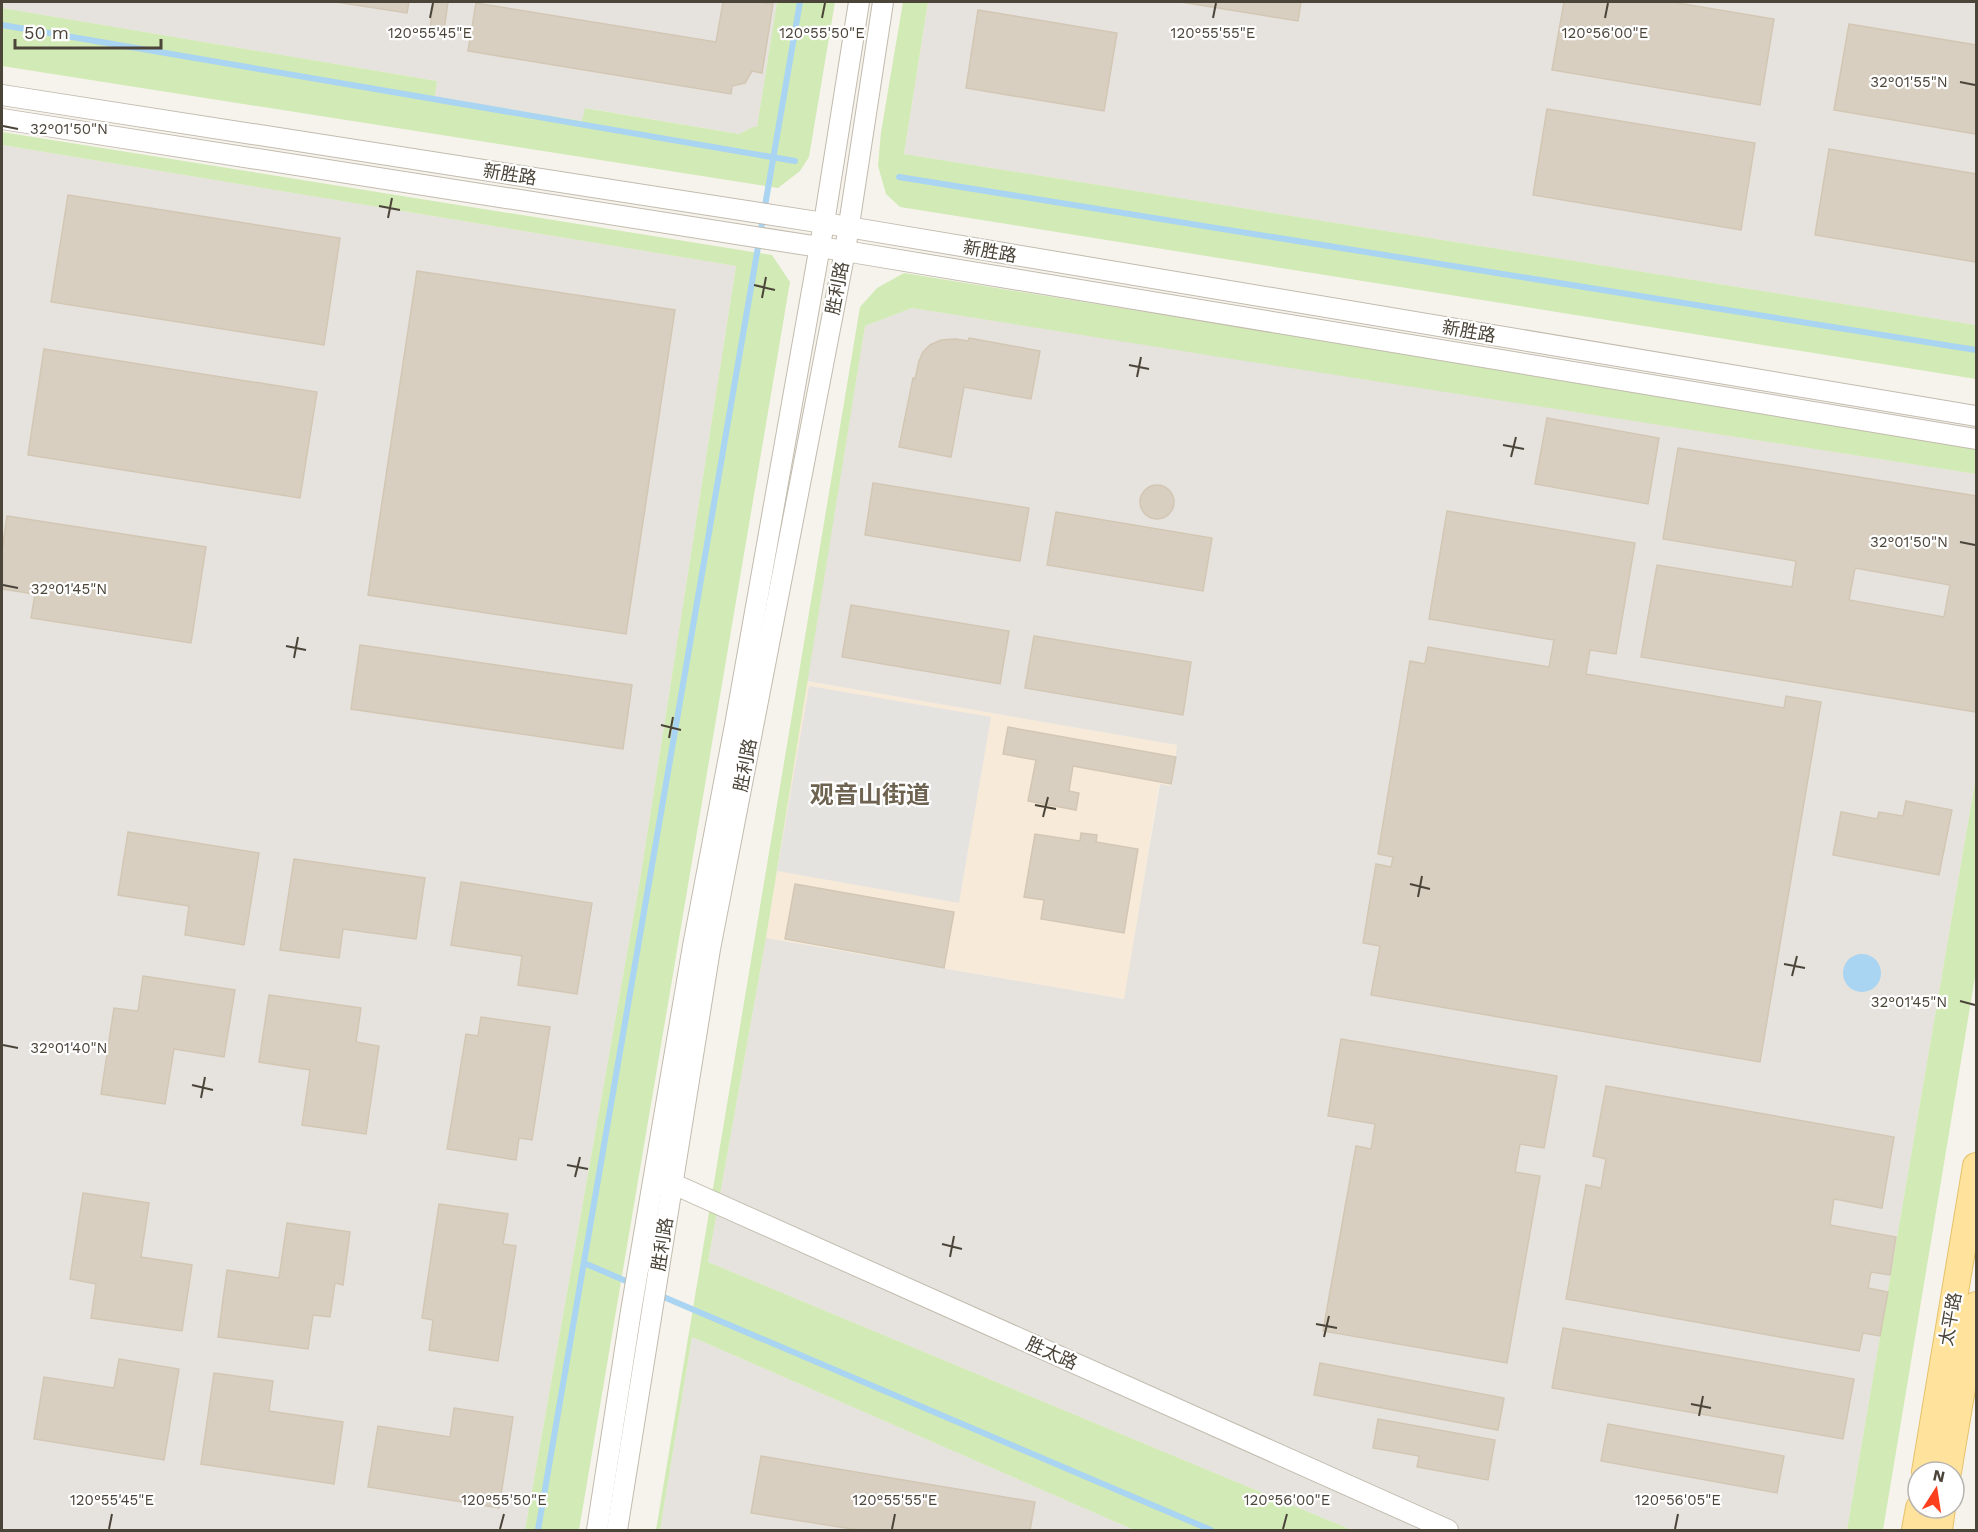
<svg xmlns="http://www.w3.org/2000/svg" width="1978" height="1532" font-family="'Work Sans','Noto Sans SC',sans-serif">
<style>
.commercial{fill:#f7ead8}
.industrial{fill:#e6e2dd}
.green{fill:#d2eab5}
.parking{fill:#e5e3e0}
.water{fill:#a9d4f2}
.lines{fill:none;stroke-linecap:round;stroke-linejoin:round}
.stream{stroke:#a9d4f2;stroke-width:6}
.building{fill:#d8cfc1;stroke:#d3c7b4;stroke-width:1.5;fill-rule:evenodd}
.minor-casing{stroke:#c2bbae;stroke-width:22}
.major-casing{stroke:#e6c16a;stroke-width:28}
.minor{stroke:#fff;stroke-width:20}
.major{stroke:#ffe39c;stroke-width:26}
.ticks{fill:none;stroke:#4b4439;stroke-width:2}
.labels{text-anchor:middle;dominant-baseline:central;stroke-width:4.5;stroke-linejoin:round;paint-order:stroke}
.street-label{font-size:18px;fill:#4b4439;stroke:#fff}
.district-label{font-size:24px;font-weight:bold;fill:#6e6250;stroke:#fff}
.ticks-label{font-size:15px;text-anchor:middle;fill:#4b4439;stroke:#fff;stroke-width:4.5;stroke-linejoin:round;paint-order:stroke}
</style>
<rect width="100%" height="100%" fill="#f6f3ec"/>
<polygon class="commercial" points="807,681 1177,745 1171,786 1159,785 1125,999 766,938"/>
<g class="industrial">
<polygon points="2,2 777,2 757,127 753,127 739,134 586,108 582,121 435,97 437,81 2,8"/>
<polygon points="928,2 1976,2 1976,325 904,154"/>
<polygon points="2,145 736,266 640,880 525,1530 2,1530"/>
<polygon points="912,308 1976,474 1976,776 1847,1530 1352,1530 708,1262 766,938 1124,999 1160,784 1171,786 1177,745 807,681 865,326"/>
<polygon points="692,1337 1134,1530 660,1530"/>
</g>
<g class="green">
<polygon points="777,2 835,2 809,157 800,171 778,188 2,66 2,8 437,81 435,97 582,121 585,108 739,134 753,127 757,127"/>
<polygon points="903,2 928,2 904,154 1976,325 1976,379 900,207 886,194 878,166 881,132"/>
<polygon points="2,132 772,255 790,282 579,1530 525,1530 640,880 736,266 2,145"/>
<polygon points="904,273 1976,446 1976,474 1239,360 1171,786 1239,360 912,308 865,326 766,938 708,1262 1352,1530 1134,1530 692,1337 660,1530 656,1530 860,307 877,288"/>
<polygon points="1976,776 1976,971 1883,1530 1847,1530"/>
</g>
<polygon class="parking" points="809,686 991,717 959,903 777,871"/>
<circle class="water" cx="1862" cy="973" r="19"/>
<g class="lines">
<g class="stream">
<polyline points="2,25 795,161"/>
<polyline points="899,177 1976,350"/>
<polyline points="584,1263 633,1284"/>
<polyline points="659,1295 1211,1530"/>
<polyline points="538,1530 800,2"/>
</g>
</g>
<g class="building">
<polygon points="336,2 409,2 407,13"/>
<polygon points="434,2 448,2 444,30 430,28"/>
<polygon points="723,2 759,2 773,4 762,73 752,71 745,83 732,86 731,94 468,51 476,3 716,42"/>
<polygon points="1181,2 1301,2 1298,21"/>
<polygon points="1564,2 1672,2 1774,19 1760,105 1552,70"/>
<polygon points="978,10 1117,33 1104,111 966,88"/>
<polygon points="1849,24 1976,45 1976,134 1834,110"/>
<polygon points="1547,109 1755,143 1741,230 1533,195"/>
<polygon points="1829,149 1976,174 1976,262 1815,235"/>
<polygon points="68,195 340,238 324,345 51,302"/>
<polygon points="417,271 675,310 626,634 368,595"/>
<polygon points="969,338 1040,351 1031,399 964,387 951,457 899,447 913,378 915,379 919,361 923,352 930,345 941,340 956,339 968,341"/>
<polygon points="44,349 317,392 300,498 28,455"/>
<polygon points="1547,418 1659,438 1648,504 1535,484"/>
<path d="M1678,448L1976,496V712L1641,657L1657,565L1792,587L1796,561L1663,539ZM1855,568L1950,585L1944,617L1849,600Z"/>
<polygon points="873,483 1029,508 1020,561 865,535"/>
<circle cx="1157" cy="502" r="17"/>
<polygon points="1447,511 1635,543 1616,654 1590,650 1586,674 1784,708 1786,696 1821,702 1760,1062 1371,995 1380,946 1363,943 1376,864 1391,867 1393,857 1378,854 1410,661 1425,664 1428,647 1549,667 1554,640 1429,619"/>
<polygon points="1056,512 1212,538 1203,591 1047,565"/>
<polygon points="7,516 206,547 191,643 31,618 35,594 2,589 2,551"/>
<polygon points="851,605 1009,631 1000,684 842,657"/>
<polygon points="1034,636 1191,662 1183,715 1025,688"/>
<polygon points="360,645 632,685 623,749 351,709"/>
<polygon points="1008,727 1176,757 1171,784 1073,766 1069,791 1079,793 1076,810 1028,801 1036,760 1003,754"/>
<polygon points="1906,801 1952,810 1939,875 1833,855 1841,812 1877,819 1879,812 1903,816"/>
<polygon points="128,832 259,853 244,945 185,935 189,906 118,895"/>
<polygon points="1081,833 1097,835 1096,842 1138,849 1124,933 1041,919 1044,900 1024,897 1035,834 1080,841"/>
<polygon points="294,859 425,878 416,939 343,929 339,958 280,950"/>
<polygon points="461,882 592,903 577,994 518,985 522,956 451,945"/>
<polygon points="795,884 954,912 944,968 785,939"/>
<polygon points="143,976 235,990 224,1057 174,1049 165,1104 101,1094 114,1008 138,1011"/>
<polygon points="269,995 361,1008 356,1042 379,1046 366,1134 302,1125 310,1070 259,1062"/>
<polygon points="481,1017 550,1027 532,1140 519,1138 516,1160 447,1149 466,1034 478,1036"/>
<polygon points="1341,1039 1557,1076 1544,1148 1520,1144 1515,1172 1540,1176 1507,1363 1323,1331 1356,1146 1371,1149 1375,1124 1328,1116"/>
<polygon points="1606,1086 1894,1137 1882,1208 1834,1199 1830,1225 1896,1237 1890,1275 1871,1272 1868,1288 1888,1292 1880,1336 1863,1333 1859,1351 1566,1299 1586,1185 1601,1188 1606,1159 1593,1156"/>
<polygon points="83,1193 149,1203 141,1257 192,1265 182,1331 91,1318 96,1284 70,1279"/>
<polygon points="439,1204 508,1214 503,1244 516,1246 498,1361 429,1350 433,1320 422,1318"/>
<polygon points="287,1223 350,1232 343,1285 335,1283 330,1317 313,1315 308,1349 218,1337 227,1270 279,1278"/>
<polygon points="1563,1328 1854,1379 1843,1439 1552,1388"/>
<polygon points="119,1359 179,1369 164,1460 34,1439 44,1377 114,1388"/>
<polygon points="1320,1363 1504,1398 1498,1430 1314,1395"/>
<polygon points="214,1373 273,1381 269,1411 343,1422 334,1484 201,1464"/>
<polygon points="454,1408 513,1417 499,1508 368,1487 378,1426 450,1437"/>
<polygon points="1378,1419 1495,1440 1488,1480 1417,1467 1419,1456 1373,1448"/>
<polygon points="1608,1424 1784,1456 1777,1493 1601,1461"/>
<polygon points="761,1456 1035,1502 1030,1530 859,1530 751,1513"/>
</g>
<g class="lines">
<defs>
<g id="minor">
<polyline points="2,95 824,223 1976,416"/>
<polyline points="2,119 845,251 1976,439"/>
<polyline points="660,1178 1448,1530"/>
<polyline points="597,1530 631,1311 693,946 735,725 824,223 859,2"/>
<polyline points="617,1530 710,949 845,251 883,2"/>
</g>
<g id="major">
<polyline points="1925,1472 1976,1166"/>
<polyline points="1948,1472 1976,1305"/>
<polyline points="1915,1530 1919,1508"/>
<polyline points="1939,1530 1942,1508"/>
</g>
</defs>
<use href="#minor" class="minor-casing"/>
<use href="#major" class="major-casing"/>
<use href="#minor" class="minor"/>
<use href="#major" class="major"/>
</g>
<path class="ticks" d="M430,18L433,3M822,18L825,3M1213,18L1216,3M1605,18L1608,3M1960,82L1975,85M3,126L18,129M379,206L400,210M388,218L392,198M754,285L775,290M762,298L766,277M1129,365L1149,369M1137,377L1141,357M1503,445L1524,449M1511,457L1516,437M1960,542L1975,545M3,585L18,588M286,646L306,650M294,658L298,637M661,725L681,730M669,738L673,717M1035,805L1056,809M1043,817L1048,797M1410,884L1430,889M1418,897L1422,876M1784,964L1805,968M1792,976L1797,956M1960,1001L1975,1005M3,1045L18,1048M192,1085L213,1090M201,1098L205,1077M567,1165L588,1169M575,1177L580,1157M942,1244L962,1249M950,1257L954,1236M1316,1324L1337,1328M1324,1337L1329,1316M1691,1404L1711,1408M1699,1416L1703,1396M109,1529L112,1514M500,1529L504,1514M892,1529L895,1514M1283,1529L1287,1514M1675,1529L1678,1514"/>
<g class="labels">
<g class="street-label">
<text transform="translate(510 174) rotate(9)">新胜路</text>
<text transform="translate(990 251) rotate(10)">新胜路</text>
<text transform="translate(837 288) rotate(-79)">胜利路</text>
<text transform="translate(1469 331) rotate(10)">新胜路</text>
<text transform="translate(745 765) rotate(-79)">胜利路</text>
<text transform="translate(662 1244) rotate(-81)">胜利路</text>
<text transform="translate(1950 1319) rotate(-80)">太平路</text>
<text transform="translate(1052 1353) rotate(24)">胜太路</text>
</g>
<g class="district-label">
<text x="870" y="795">观音山街道</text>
</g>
</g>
<g class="ticks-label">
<text x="430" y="38">120°55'45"E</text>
<text x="822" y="38">120°55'50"E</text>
<text x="1213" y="38">120°55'55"E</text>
<text x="1605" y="38">120°56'00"E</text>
<text x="1909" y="87">32°01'55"N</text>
<text x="69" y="134">32°01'50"N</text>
<text x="1909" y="547">32°01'50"N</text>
<text x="69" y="594">32°01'45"N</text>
<text x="1909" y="1007">32°01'45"N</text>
<text x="69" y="1053">32°01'40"N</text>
<text x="112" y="1505">120°55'45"E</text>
<text x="504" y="1505">120°55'50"E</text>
<text x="895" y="1505">120°55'55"E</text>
<text x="1287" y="1505">120°56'00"E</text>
<text x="1678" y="1505">120°56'05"E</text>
</g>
<rect width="1978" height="1532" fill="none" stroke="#4b4439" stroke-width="6"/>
<g transform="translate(1936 1490) rotate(12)"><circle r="28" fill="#ffffff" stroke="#b7b4b0" stroke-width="1.5"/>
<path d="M0-4.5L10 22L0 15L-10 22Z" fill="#fc3f1d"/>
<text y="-9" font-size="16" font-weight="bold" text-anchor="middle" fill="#4b4439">N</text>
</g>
<path d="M15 39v9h146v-9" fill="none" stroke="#4b4439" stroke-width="3"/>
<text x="24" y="39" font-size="18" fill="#4b4439" stroke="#ffffff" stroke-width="4.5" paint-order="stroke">50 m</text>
</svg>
